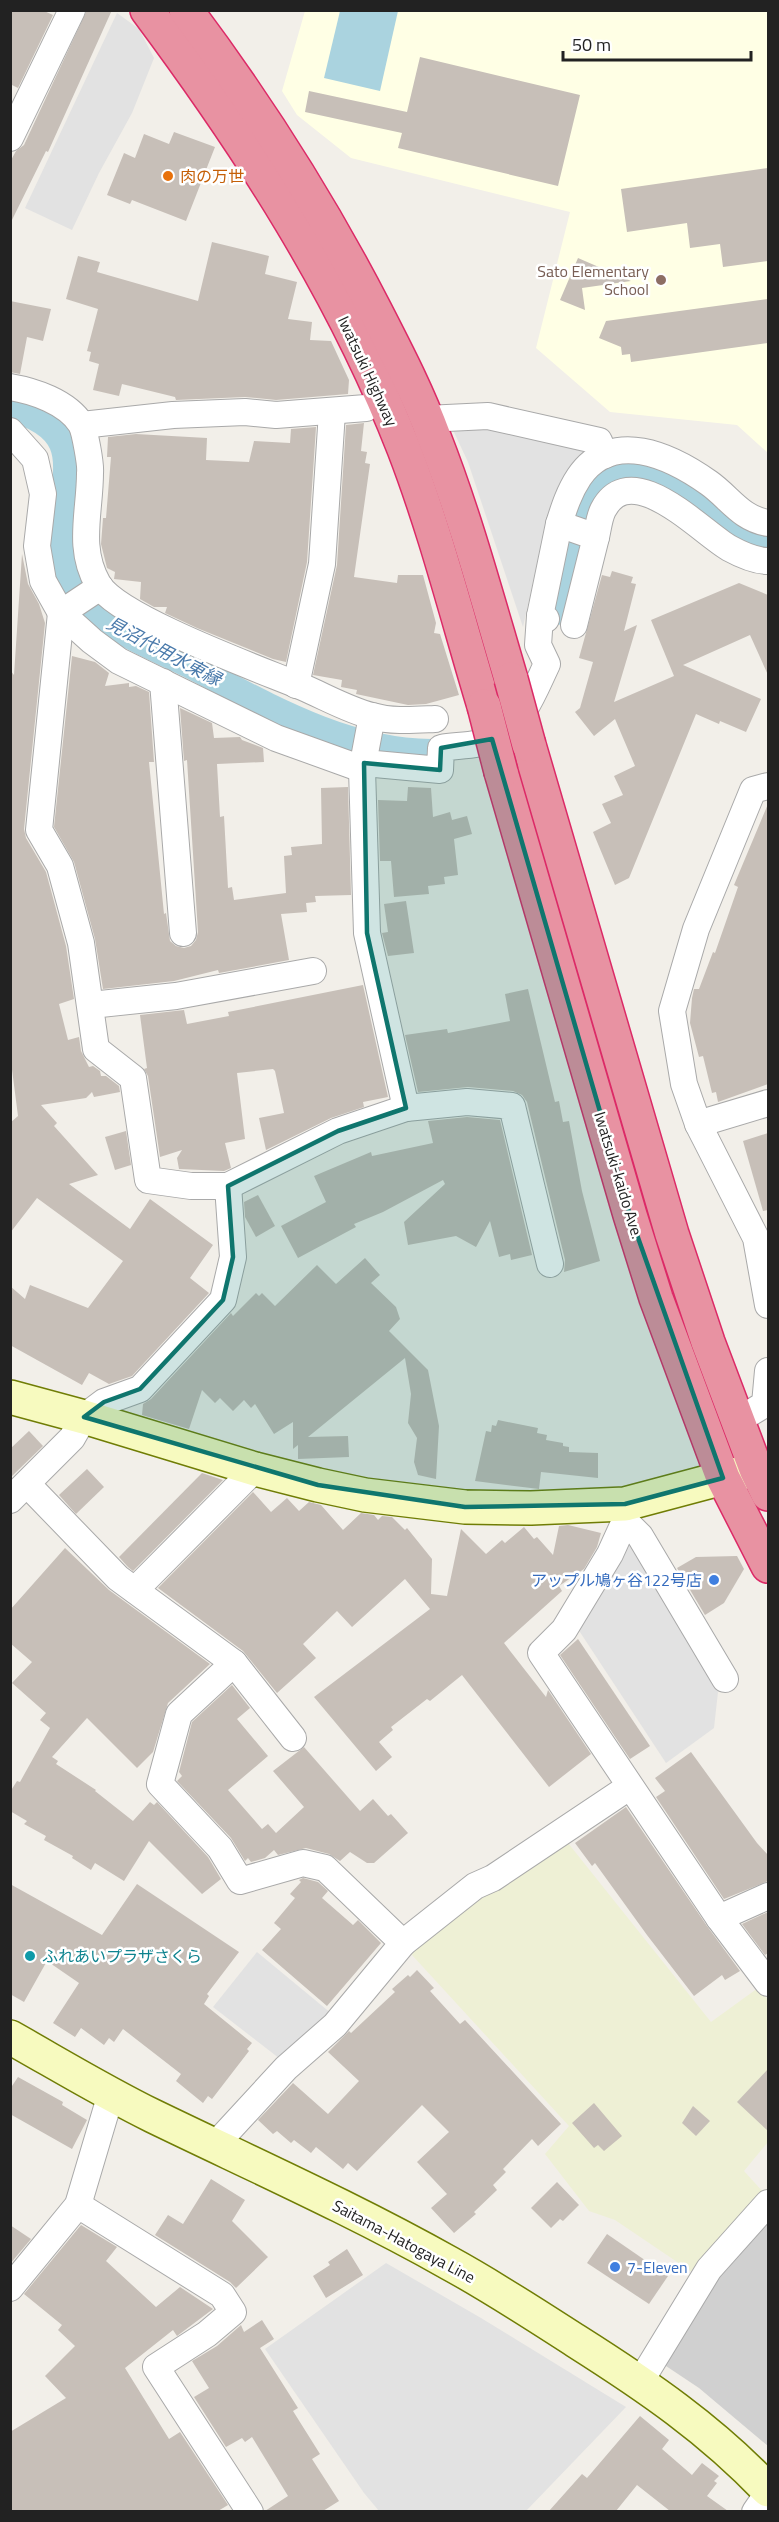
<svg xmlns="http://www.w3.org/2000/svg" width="779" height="2522" font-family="'Titillium Web','Noto Sans JP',sans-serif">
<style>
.education{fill:#ffffe5}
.religious{fill:#d0d0d0}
.farmland{fill:#eef0d5}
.parking{fill:#e2e2e2}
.water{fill:#aad3df}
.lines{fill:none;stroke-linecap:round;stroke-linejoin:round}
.canal{stroke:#aad3df;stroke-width:26}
.building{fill:#c7bfb8}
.street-casing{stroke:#a9a9a9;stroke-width:28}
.secondary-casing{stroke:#707d05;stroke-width:36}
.highway-casing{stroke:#dc2a67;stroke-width:36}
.street{stroke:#fff;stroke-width:26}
.secondary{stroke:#f7fabf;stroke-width:33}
.highway{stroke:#e892a2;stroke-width:33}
.highway-bridge-casing{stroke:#dc2a67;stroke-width:36;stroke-linecap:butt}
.highway-bridge{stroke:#e892a2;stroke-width:33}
.marked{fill:#0f766e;fill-opacity:0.2;stroke:#0f766e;stroke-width:4.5;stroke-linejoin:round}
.food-dot{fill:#e8710a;stroke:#fff;stroke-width:2}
.education-dot{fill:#8d6e63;stroke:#fff;stroke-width:2}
.shop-dot{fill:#3f7fe0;stroke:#fff;stroke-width:2}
.culture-dot{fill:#0f9aa8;stroke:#fff;stroke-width:2}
.labels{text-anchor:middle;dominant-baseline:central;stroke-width:5;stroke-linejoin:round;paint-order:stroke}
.food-label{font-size:16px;fill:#c56008;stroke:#fff;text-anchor:start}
.education-label{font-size:16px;fill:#785e54;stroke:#fff;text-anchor:end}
.street-label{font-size:16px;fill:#222;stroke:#fff}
.shop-label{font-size:16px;fill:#366cbe;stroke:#fff;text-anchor:end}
.culture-label{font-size:16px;fill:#0d838f;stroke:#fff;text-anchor:start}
.water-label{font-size:18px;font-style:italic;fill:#4a7aab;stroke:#fff}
</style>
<rect width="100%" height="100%" fill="#f2efe9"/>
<polygon class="education" points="305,11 768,11 768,453 737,425 610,412 536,348 570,212 351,158 297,115 282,91"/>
<polygon class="religious" points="768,2216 768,2446 699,2388 660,2362 717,2272"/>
<polygon class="farmland" points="568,1843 711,2022 758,1988 768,2000 768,2142 744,2171 765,2194 695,2274 615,2220 589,2211 545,2154 569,2126 412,1955 418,1942 481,1896 502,1888"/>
<g class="parking">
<polygon points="117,13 139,29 154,58 132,113 99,173 72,230 25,208"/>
<polygon points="499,427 586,450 558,496 542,542 523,627 468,462 452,428"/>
<polygon points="631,1541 719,1683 714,1728 666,1763 576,1626"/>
<polygon points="257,1952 332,2014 284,2062 213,2007"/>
<polygon points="386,2263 481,2318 626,2407 526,2511 379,2511 364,2493 265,2349"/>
</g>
<polygon class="water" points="340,11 398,11 380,91 324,78"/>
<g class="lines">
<g class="canal">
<path d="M10,408C95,433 57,480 61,542C62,561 69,577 79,593C105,631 150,645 189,665C265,704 343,751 431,752"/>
<polyline points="557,612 576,534 596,485 617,473 637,471 661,473 740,535 768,546"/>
</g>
</g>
<g class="building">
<polygon points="10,10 42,10 53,15 18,88 10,84"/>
<polygon points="87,10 112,10 48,152 46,151 10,224 10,162 16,151 24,145"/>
<polygon points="420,57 580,95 558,186 398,148 402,133 305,112 309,91 407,112"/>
<polygon points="174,132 215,147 186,221 132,200 130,204 107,195 124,153 135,158 144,134 169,144"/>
<polygon points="768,168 768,261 723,267 720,244 690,248 687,223 627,232 621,189"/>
<polygon points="212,242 269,256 265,274 297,282 288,319 312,322 310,340 331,341 349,380 348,394 276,400 245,397 176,400 175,397 122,384 119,396 93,390 99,364 89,361 91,352 87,351 98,309 66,299 78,256 100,262 97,272 198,301"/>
<polygon points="578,258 631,281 582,288 585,310 560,300"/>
<polygon points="768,299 768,343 631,362 630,354 622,355 621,347 599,338 606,321"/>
<polygon points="10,301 51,309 43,341 27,337 20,374 10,372"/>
<polygon points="364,423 361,451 367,452 365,463 370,464 354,577 397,583 398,575 423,575 436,623 434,633 440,634 459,695 426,704 408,705 356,694 357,690 341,687 342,680 313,675 337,565 346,425"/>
<polygon points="316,427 307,562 286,662 273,659 197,628 165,613 167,607 154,607 140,599 141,582 114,579 115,572 107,568 101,544 103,518 106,518 111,457 107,457 108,437 136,434 207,438 206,460 249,462 254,441 290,443 291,429"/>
<polygon points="22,554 28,584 39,604 45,623 24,829 26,838 46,872 66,946 74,999 59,1004 68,1040 79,1037 81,1051 89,1067 93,1066 100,1071 101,1076 106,1076 119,1086 120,1092 94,1097 92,1092 86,1098 41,1105 57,1123 54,1126 98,1175 69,1184 130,1229 150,1199 213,1245 190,1278 209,1293 132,1376 109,1384 89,1373 82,1385 10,1345 10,1286 25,1299 30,1285 88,1308 123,1261 37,1198 10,1233 10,1123 18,1116 10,1054 10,670 14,675"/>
<polygon points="612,571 633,577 631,583 636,584 624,631 637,625 614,702 674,676 651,620 739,583 768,595 768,675 750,635 683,665 761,699 746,732 720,721 719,724 696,714 629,878 615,885 593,832 611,823 602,804 623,795 614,776 635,766 615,719 594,736 575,712 580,708 593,662 579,658 602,575 610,577"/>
<polygon points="72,656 95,662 109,673 105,686 129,683 129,687 136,686 149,692 154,762 149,762 164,914 166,913 170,941 176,946 184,948 191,946 196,940 198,932 187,760 184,761 180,708 212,723 214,738 240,737 242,740 263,748 264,762 217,764 220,817 224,816 228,888 232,887 234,900 286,893 284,856 292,855 291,847 322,844 321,788 348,787 351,895 315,896 316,902 306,903 307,912 281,914 289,960 219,973 218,970 174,981 103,989 95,939 74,862 54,827"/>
<polygon points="408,787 431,788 433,817 450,812 452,820 467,816 472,834 454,839 458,875 444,877 445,884 428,886 429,894 394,897 391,861 380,861 378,800 407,801"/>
<polygon points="768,804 768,1084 718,1102 716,1092 712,1093 703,1056 699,1057 690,1023 692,998 694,989 699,989 713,952 715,953 738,887 734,885"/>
<polygon points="406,901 414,953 388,956 382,933 388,932 384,904"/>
<polygon points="363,985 388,1097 363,1102 364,1107 331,1118 266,1150 259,1118 284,1113 275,1071 273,1069 237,1073 245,1139 225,1143 231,1168 224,1171 179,1169 177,1158 182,1150 160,1157 148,1076 144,1069 147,1068 140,1015 184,1010 187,1024 229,1016 228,1012"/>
<polygon points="528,989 555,1102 559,1101 563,1122 569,1121 582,1191 600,1261 564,1272 565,1260 527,1102 522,1095 513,1091 468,1087 418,1092 405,1035 447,1029 448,1033 510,1021 505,994"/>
<polygon points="467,1117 500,1120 532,1255 511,1260 510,1254 499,1257 490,1221 476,1247 456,1236 408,1245 404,1222 445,1184 443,1180 383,1212 354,1224 356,1227 298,1258 281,1226 326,1202 314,1176 371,1152 372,1156 433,1143 428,1121"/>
<polygon points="126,1131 131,1165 115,1170 105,1137"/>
<polygon points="768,1133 768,1210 763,1211 743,1141"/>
<polygon points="258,1195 275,1226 256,1237 245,1217 244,1202"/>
<polygon points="365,1258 380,1275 371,1283 396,1307 400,1319 389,1331 428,1370 439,1426 436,1479 418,1475 414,1462 417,1438 408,1423 411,1394 405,1358 308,1437 348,1436 349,1457 298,1459 298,1445 293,1449 293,1422 274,1434 255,1404 251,1408 244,1400 233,1411 220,1398 215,1403 202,1390 189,1429 142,1415 143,1404 151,1399 231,1313 233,1316 256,1293 259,1296 262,1293 275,1306 317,1265 336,1284"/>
<polygon points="498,1420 538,1428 537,1433 547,1435 546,1440 563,1443 563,1446 569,1447 569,1452 598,1453 598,1478 541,1472 539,1489 475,1481 486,1431 491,1432 492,1425 496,1426"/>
<polygon points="29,1431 43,1446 10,1478 10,1449"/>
<polygon points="87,1469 104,1487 76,1514 59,1495"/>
<polygon points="202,1473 223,1480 133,1571 128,1567 119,1557"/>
<polygon points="253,1492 271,1512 287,1498 299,1511 309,1502 321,1505 343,1530 361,1513 374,1515 378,1520 382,1516 392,1517 405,1530 407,1528 432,1559 431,1594 447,1596 461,1529 486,1554 502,1540 505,1543 524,1527 534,1539 537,1537 553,1555 559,1526 568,1525 601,1533 597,1547 584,1569 559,1586 562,1591 504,1643 546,1697 548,1690 591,1754 549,1787 462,1675 430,1701 427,1699 391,1727 393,1730 379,1742 392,1757 376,1771 314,1697 430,1609 405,1579 352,1627 337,1611 303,1644 316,1658 277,1693 243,1651 158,1588"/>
<polygon points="65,1548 109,1590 210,1664 168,1703 153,1752 137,1768 87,1718 52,1757 58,1761 56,1764 96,1790 95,1791 133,1821 150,1802 154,1805 157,1802 208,1857 221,1879 202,1894 149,1841 124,1881 95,1863 91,1870 72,1858 73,1856 44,1840 46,1836 24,1824 27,1821 10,1811 10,1792 17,1781 20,1782 50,1728 40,1720 46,1713 12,1683 32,1662 10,1643 10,1610"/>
<polygon points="737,1556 744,1569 724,1603 705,1615 677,1568 696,1557"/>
<polygon points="578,1639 650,1746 630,1759 560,1655"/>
<polygon points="232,1685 250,1708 237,1719 268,1756 228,1790 262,1829 268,1824 276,1833 304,1807 273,1771 304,1747 360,1811 373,1799 388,1816 391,1814 408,1833 374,1863 367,1863 350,1852 340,1861 329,1854 306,1848 278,1855 274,1850 265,1858 251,1862 248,1858 245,1861 231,1838 177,1781 182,1776 179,1772 192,1722"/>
<polygon points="691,1752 757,1843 768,1855 768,1881 724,1899 656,1797 665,1791 655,1778"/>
<polygon points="626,1807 707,1926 740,1971 725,1980 722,1975 694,1996 647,1935 595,1863 592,1866 575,1843"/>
<polygon points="303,1878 318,1882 328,1891 322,1898 353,1925 358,1920 381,1943 327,2006 262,1950 281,1929 274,1923 295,1898 290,1894 301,1882 299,1880"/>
<polygon points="10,1884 102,1935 137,1884 239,1952 207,1994 209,1996 204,2004 252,2043 247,2049 249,2051 212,2099 208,2096 203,2103 176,2081 181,2074 123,2029 114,2042 109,2038 104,2045 81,2028 75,2037 53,2023 79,1983 47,1961 24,2002 10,1994"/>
<polygon points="768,1912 768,1953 765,1955 742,1924"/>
<polygon points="417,1970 434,1988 430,1991 460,2024 465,2020 561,2124 538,2146 532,2139 503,2169 506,2172 493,2185 497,2190 474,2212 476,2214 454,2233 431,2208 447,2194 417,2162 449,2132 422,2105 357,2171 348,2163 343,2169 316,2147 311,2153 294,2140 291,2143 277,2131 273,2134 258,2120 293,2083 328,2114 359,2081 328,2052 349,2031 351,2033 395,1992 392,1989 408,1975 410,1977"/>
<polygon points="768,2069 768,2131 737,2102"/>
<polygon points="18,2077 63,2102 62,2105 87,2120 72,2149 10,2114 10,2089"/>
<polygon points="594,2103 622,2136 604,2151 598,2145 594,2148 572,2123"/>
<polygon points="693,2106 710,2121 696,2136 682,2123"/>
<polygon points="211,2179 245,2200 232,2221 268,2257 236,2288 230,2282 155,2235 168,2215 183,2224"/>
<polygon points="557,2182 579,2205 563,2221 560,2219 551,2228 531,2208"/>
<polygon points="10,2225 31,2239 10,2264"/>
<polygon points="81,2225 117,2247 106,2261 156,2307 180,2287 213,2309 177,2336 173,2330 125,2368 169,2439 180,2432 228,2505 218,2511 10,2511 10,2432 66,2398 45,2376 75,2346 58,2330 62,2325 24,2294"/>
<polygon points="607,2234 668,2276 649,2304 587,2263"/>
<polygon points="347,2249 363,2275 326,2298 313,2276 330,2265 328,2262"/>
<polygon points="262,2320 274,2339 260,2348 298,2408 293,2411 320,2454 312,2459 339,2501 323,2511 265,2511 288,2496 252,2437 245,2442 242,2438 226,2447 194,2397 209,2388 192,2361 217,2346 241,2325 244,2332"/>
<polygon points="640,2416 669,2440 662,2449 692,2475 702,2463 719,2476 714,2481 717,2483 707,2496 728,2511 670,2511 637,2485 616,2511 549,2511 582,2474 587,2478"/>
</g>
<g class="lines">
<defs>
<g id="street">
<polyline points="10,138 72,10"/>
<path d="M10,387C34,391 67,402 81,424C85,431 91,465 90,473C90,512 77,548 98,584C118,618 259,669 300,686C324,696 348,710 372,716C392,722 414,720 435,719"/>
<polyline points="426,419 488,416 599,441 605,455"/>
<polyline points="82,425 173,415 245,412 276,415 366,408"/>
<polyline points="10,431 35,459 43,494 37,546 43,581 61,613 92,641 119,661 276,738 362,769"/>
<path d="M596,537C598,529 599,518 603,510C631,456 700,531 729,548C740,554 756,561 768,561"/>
<polyline points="100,587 61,613 39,830 60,866 81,943 96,1049 133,1078 148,1180 191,1186 228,1186 338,1131 406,1108 467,1102 512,1106 550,1264"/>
<polyline points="546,619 540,616 559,524"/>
<path d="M574,625L596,537L559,524C564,508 569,492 579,477C612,428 671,456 709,483C729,497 741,519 768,523"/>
<polyline points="163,682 183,933"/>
<polyline points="296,685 322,564 332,412"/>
<polyline points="372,716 362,769 367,933 406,1108"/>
<path d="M364,763L440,770L441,748C459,745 481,746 497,737C523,723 535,689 547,664L538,645L540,616"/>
<polyline points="768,786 753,790 696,929 672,1011 684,1084 698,1124 756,1238 768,1305"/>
<polyline points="91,1005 176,996 313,971"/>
<polyline points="698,1124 768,1103"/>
<polyline points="737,1421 765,1404 768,1371"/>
<polyline points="27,1484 118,1578 234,1663 293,1738"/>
<polyline points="10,1500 72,1438 84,1417 104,1402 140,1389 223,1300 233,1257 228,1186"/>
<polyline points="625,1504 625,1521 610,1554 564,1630 541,1653 719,1918 768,1983"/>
<polyline points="625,1521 640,1536 725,1679"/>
<polyline points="135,1590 255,1469"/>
<polyline points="719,1918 768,1896"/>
<polyline points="403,1943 475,1886 493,1878 629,1787"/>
<polyline points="216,2144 286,2068 335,2025 403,1943 325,1868 303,1863 240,1881 220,1848 160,1784 179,1714 234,1663"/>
<polyline points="78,2205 222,2295 233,2312 207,2334 156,2367 250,2512"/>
<polyline points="10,2288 78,2205 111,2094"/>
<polyline points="640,2382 709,2269 768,2203"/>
<polyline points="755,2512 768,2493"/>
</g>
<g id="secondary">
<polyline points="10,1397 84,1417 255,1469 318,1485 365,1495 465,1507 531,1508 625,1504 749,1471"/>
<path d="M10,2037C58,2064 104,2092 153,2116C252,2164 353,2209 449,2263C493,2287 534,2314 576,2341C647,2386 710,2429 768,2490"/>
</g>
<g id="highway">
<path d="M147,10C249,147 342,290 404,449C436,532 458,620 484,706"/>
<path d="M186,10C258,106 320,203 375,310C396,351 418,393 434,437C465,516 487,598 511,679"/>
<polyline points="529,745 672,1234 708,1342 756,1469 768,1494"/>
<polyline points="501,772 630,1215 656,1298 723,1478 768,1566"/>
</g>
</defs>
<use href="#street" class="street-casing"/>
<use href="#secondary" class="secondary-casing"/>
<use href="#highway" class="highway-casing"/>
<use href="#street" class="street"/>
<use href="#secondary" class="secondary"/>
<use href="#highway" class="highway"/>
<defs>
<g id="highway-bridge">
<polyline points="511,679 529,745"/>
<polyline points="484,706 501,772"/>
</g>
</defs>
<use href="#highway-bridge" class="highway-bridge-casing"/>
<use href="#highway-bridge" class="highway-bridge"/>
</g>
<path class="marked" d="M492,739L630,1215L723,1478L625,1504L465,1507L318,1485L84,1417L104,1402L140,1389L223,1300L233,1257L228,1186L338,1131L406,1108L367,933L364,763L440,770L441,748Z"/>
<circle class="food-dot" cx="168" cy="176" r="6"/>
<circle class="education-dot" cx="661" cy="280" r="6"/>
<g class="shop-dot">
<circle cx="714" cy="1580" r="6"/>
<circle cx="615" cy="2267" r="6"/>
</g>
<circle class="culture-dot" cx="30" cy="1956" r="6"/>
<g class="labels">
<g class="food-label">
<text x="180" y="176">肉の万世</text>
</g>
<g class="education-label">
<text x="649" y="271">Sato Elementary<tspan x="649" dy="18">School</tspan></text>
</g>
<g class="street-label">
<text transform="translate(368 371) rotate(65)">Iwatsuki Highway</text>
<text transform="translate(619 1175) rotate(73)">Iwatsuki-kaido Ave.</text>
<text transform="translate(404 2241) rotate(28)">Saitama-Hatogaya Line</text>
</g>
<g class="shop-label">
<text x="702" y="1580">アップル鳩ヶ谷122号店</text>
<text x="627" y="2267" text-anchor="start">7-Eleven</text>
</g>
<g class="culture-label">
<text x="42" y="1956">ふれあいプラザさくら</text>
</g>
<g class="water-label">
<text transform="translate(164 651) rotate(28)">見沼代用水東縁</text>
</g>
</g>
<rect width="779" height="2522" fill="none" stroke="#222222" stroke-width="24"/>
<path d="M563 51v9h188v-9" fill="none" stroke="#222222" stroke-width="3"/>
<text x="572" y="51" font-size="18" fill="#222222" stroke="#ffffff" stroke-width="4.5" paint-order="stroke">50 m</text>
</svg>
